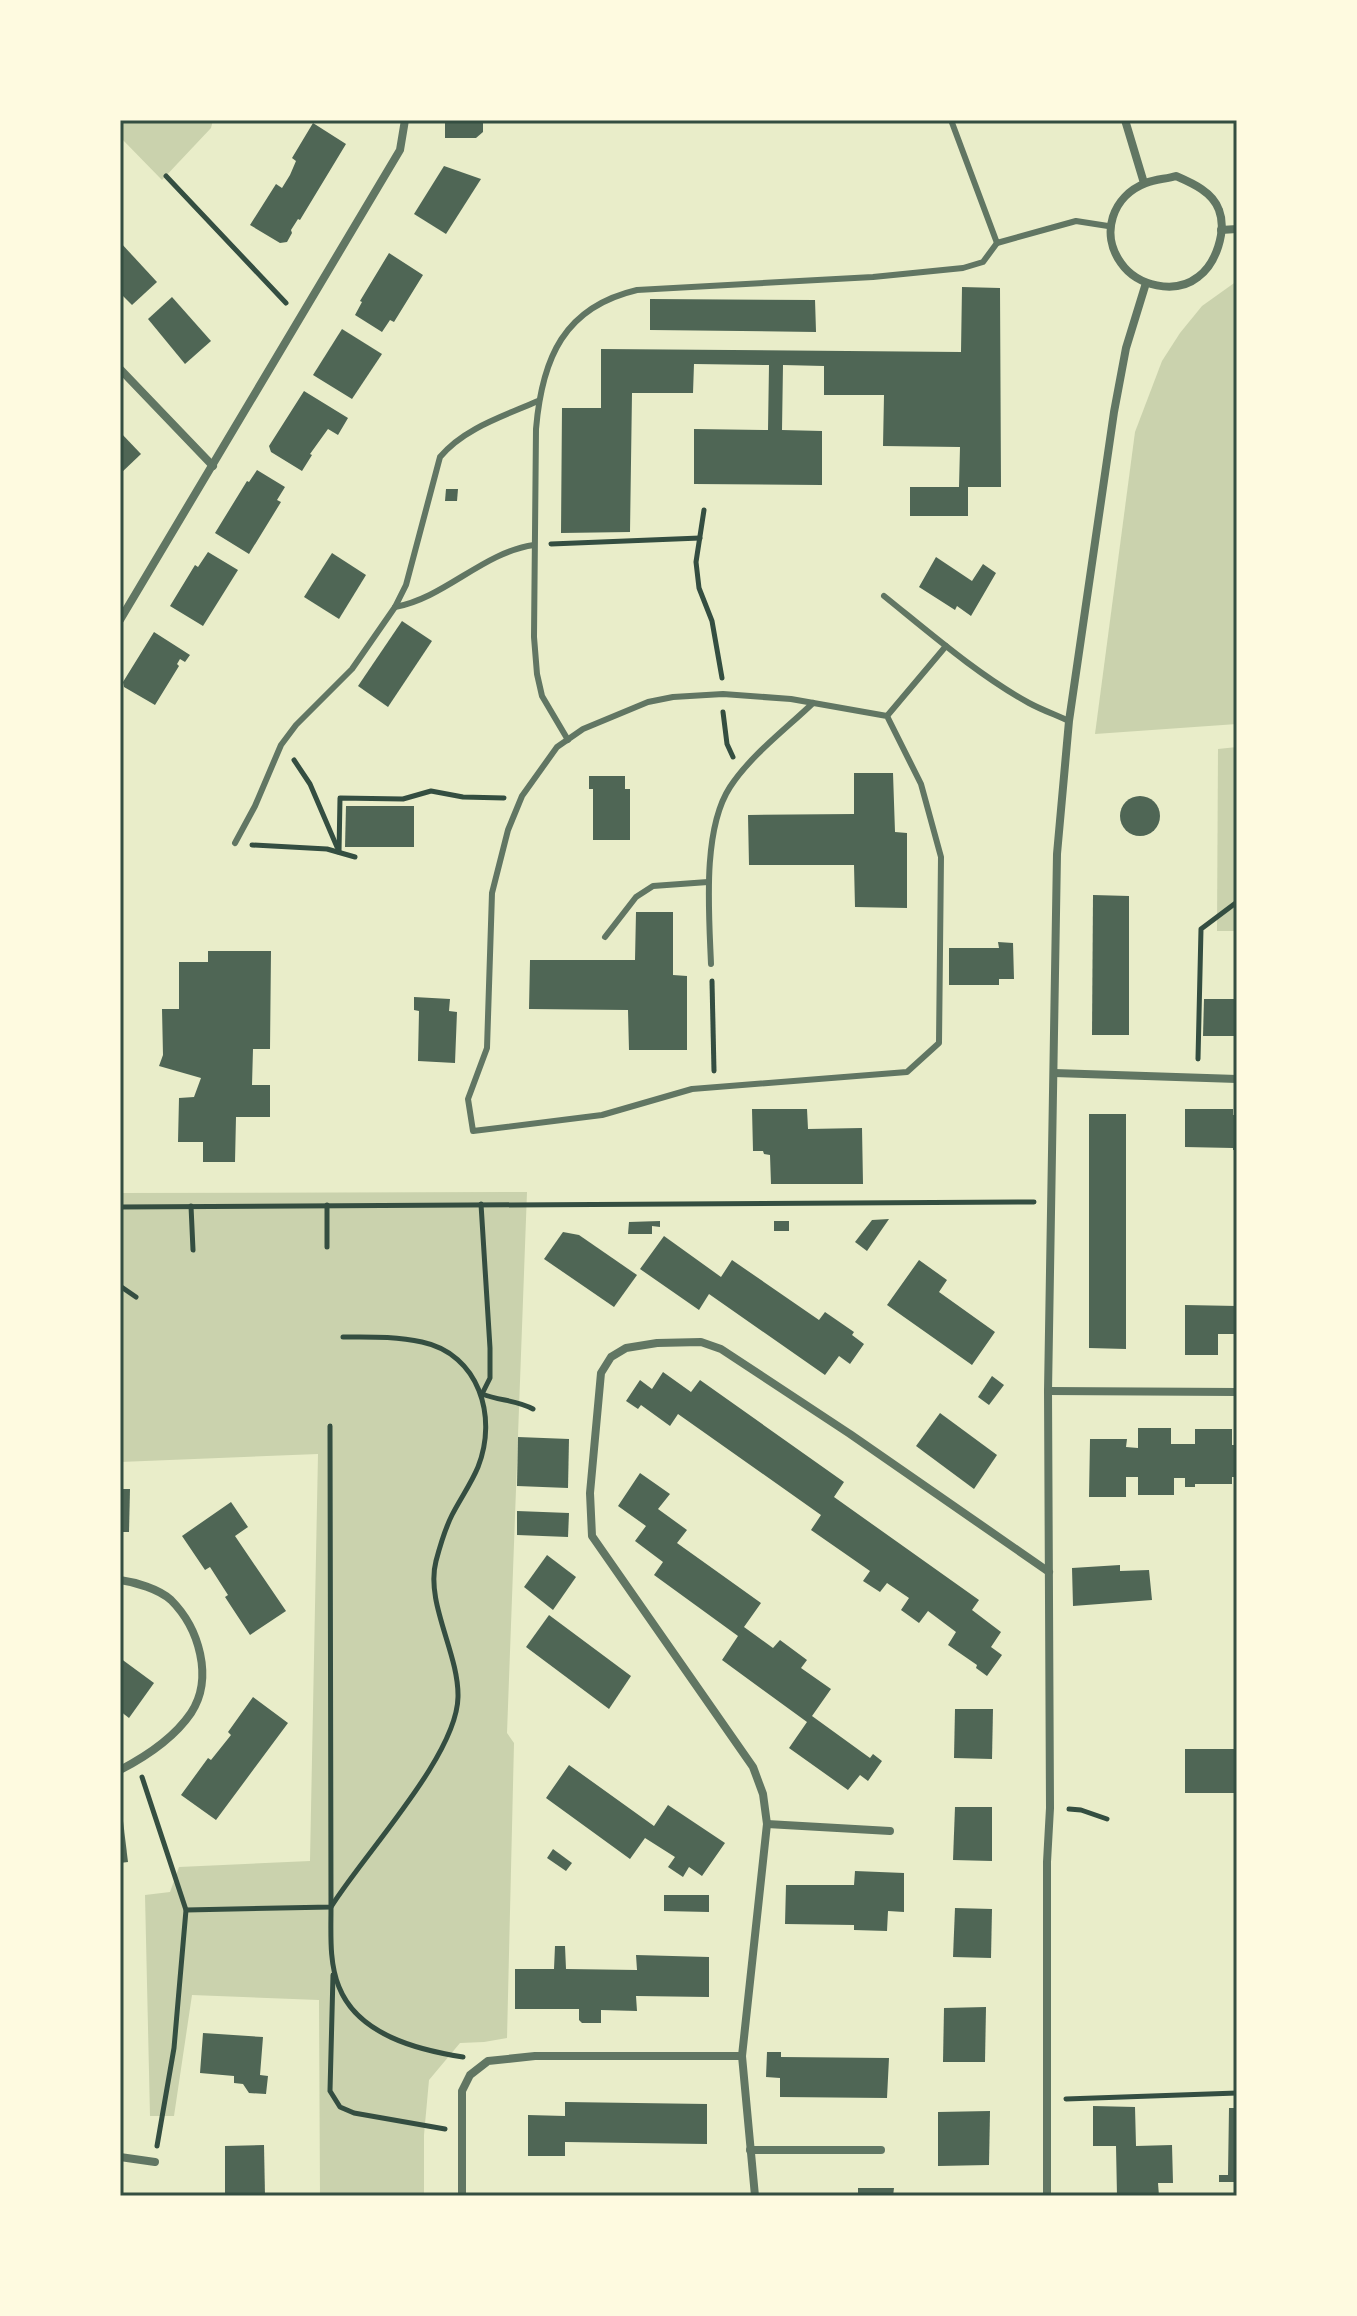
<svg xmlns="http://www.w3.org/2000/svg" width="1357" height="2316" font-family="Lora,serif">
<style>
.green{fill:#cad2ad}
.building{fill:#4f6655}
.lines{fill:none;stroke-linecap:round;stroke-linejoin:round}
.path{stroke:#344e41;stroke-width:5}
.service{stroke:#617663;stroke-width:6}
.minor{stroke:#617663;stroke-width:8}
.neatline{fill:none;stroke:#344e41;stroke-width:3}
</style>
<rect width="100%" height="100%" fill="#e9edc9"/>
<g class="green">
<polygon points="120,120 213,120 211,128 162,180 120,137"/>
<polygon points="1237,281 1237,724 1095,734 1135,432 1162,361 1180,333 1202,306"/>
<polygon points="1237,747 1237,931 1217,931 1218,749"/>
<polygon points="527,1192 507,1733 514,1743 507,2038 484,2042 460,2043 429,2080 424,2135 424,2196 320,2196 319,2000 192,1995 174,2116 150,2116 145,1895 170,1892 179,1867 310,1861 318,1454 120,1462 120,1193"/>
</g>
<g class="building">
<polygon points="445,120 483,120 483,132 476,138 445,138"/>
<polygon points="313,123 346,144 300,220 298,219 291,230 292,233 287,242 280,243 250,225 276,184 282,188 290,175 296,161 292,158"/>
<polygon points="444,166 481,179 446,234 414,214"/>
<polygon points="120,242 157,282 132,305 120,293"/>
<polygon points="389,253 423,275 394,322 390,320 382,332 355,315 362,302 360,301"/>
<polygon points="962,287 1000,288 1001,487 968,487 968,516 910,516 910,487 959,487 960,447 883,446 884,395 824,395 824,366 783,365 782,430 822,431 822,485 694,484 694,429 768,430 769,365 694,364 693,393 632,393 630,532 561,533 562,408 601,408 601,349 961,352"/>
<polygon points="172,297 211,341 185,364 148,319"/>
<polygon points="650,299 815,300 816,332 650,330"/>
<polygon points="342,329 382,354 352,399 313,375"/>
<polygon points="304,391 348,418 338,435 328,429 310,454 312,455 302,471 271,452 269,446"/>
<polygon points="120,432 141,454 120,474"/>
<polygon points="257,470 285,487 277,500 281,502 249,554 215,533 247,481 249,482"/>
<polygon points="446,489 458,489 457,501 445,501"/>
<polygon points="208,552 238,570 203,626 170,606 195,565 198,567"/>
<polygon points="332,553 366,575 339,619 304,597"/>
<polygon points="936,557 972,581 983,564 996,573 971,616 957,606 955,610 919,587"/>
<polygon points="402,621 432,641 388,707 358,686"/>
<polygon points="154,632 190,655 185,662 180,659 177,664 179,666 155,705 124,687 123,682"/>
<polygon points="854,773 893,773 895,832 907,833 907,908 855,907 854,865 749,865 748,815 854,814"/>
<polygon points="589,776 625,776 625,789 630,789 630,840 593,840 593,789 589,789"/>
<circle cx="1140" cy="816" r="20"/>
<polygon points="346,806 414,806 414,847 345,847"/>
<polygon points="1093,895 1129,896 1129,1035 1092,1035"/>
<polygon points="636,912 673,912 673,975 687,976 687,1050 629,1050 628,1010 529,1009 530,960 635,960"/>
<polygon points="998,942 1013,943 1014,979 999,979 999,985 949,985 949,948 999,948"/>
<polygon points="208,951 271,951 270,1049 253,1049 252,1085 270,1085 270,1117 236,1117 235,1162 203,1162 203,1142 178,1142 179,1098 194,1097 201,1078 159,1066 163,1055 162,1009 179,1009 179,962 208,962"/>
<polygon points="414,997 450,999 449,1011 457,1012 455,1063 418,1061 419,1011 414,1010"/>
<polygon points="1204,999 1237,999 1237,1036 1203,1036"/>
<polygon points="752,1109 807,1109 808,1129 862,1128 863,1184 771,1184 770,1155 764,1154 763,1151 753,1151"/>
<polygon points="1185,1109 1233,1109 1233,1115 1237,1115 1237,1150 1233,1150 1233,1148 1185,1147"/>
<polygon points="1089,1114 1126,1114 1126,1349 1089,1348"/>
<polygon points="889,1219 867,1251 855,1242 872,1220"/>
<polygon points="660,1221 660,1227 652,1226 652,1234 628,1234 629,1222"/>
<rect x="774" y="1221" width="15" height="10"/>
<polygon points="563,1232 579,1235 637,1275 614,1307 544,1259"/>
<polygon points="664,1236 721,1277 732,1260 819,1320 825,1312 854,1332 852,1335 864,1344 850,1364 839,1356 825,1375 709,1294 699,1310 640,1269"/>
<polygon points="919,1260 947,1280 939,1292 995,1332 972,1365 887,1305"/>
<polygon points="1185,1305 1237,1306 1237,1334 1218,1334 1218,1355 1185,1355"/>
<polygon points="663,1372 691,1392 700,1380 844,1482 834,1497 979,1600 972,1610 1001,1632 991,1647 1002,1655 987,1676 976,1668 977,1665 948,1645 956,1632 928,1611 919,1623 901,1610 909,1598 887,1583 880,1592 863,1581 870,1571 811,1530 821,1515 678,1414 670,1426 641,1405 638,1409 626,1401 640,1380 652,1389"/>
<polygon points="992,1376 1004,1385 989,1405 978,1397"/>
<polygon points="940,1413 997,1455 974,1489 916,1446"/>
<polygon points="1138,1428 1171,1428 1171,1444 1195,1444 1195,1429 1232,1429 1232,1445 1237,1445 1237,1477 1232,1477 1232,1484 1195,1484 1195,1487 1185,1487 1185,1478 1174,1478 1174,1495 1138,1495 1138,1477 1126,1477 1126,1497 1089,1497 1090,1439 1127,1439 1126,1447 1138,1448"/>
<polygon points="518,1437 569,1439 568,1488 517,1486"/>
<polygon points="640,1473 670,1494 658,1509 687,1530 677,1543 761,1603 744,1627 773,1648 780,1640 807,1660 801,1668 831,1689 812,1716 870,1758 873,1754 882,1761 868,1781 860,1775 848,1790 789,1748 807,1722 722,1660 738,1636 654,1575 663,1562 635,1541 646,1526 618,1506"/>
<polygon points="120,1489 130,1489 129,1532 120,1532"/>
<polygon points="231,1502 248,1527 235,1536 286,1611 250,1635 225,1597 228,1595 210,1567 205,1570 182,1536"/>
<polygon points="517,1511 569,1513 568,1537 517,1535"/>
<polygon points="547,1555 576,1577 553,1610 524,1587"/>
<polygon points="1120,1565 1120,1571 1149,1570 1152,1600 1073,1606 1072,1568"/>
<polygon points="549,1615 631,1676 609,1709 526,1647"/>
<polygon points="120,1658 154,1683 129,1718 120,1711"/>
<polygon points="253,1697 288,1723 216,1820 181,1795 208,1758 211,1760 231,1735 228,1732"/>
<polygon points="955,1709 993,1709 992,1759 954,1758"/>
<rect x="1185" y="1749" width="52" height="44"/>
<polygon points="569,1765 654,1826 668,1805 725,1843 702,1876 689,1867 683,1877 668,1867 675,1857 645,1838 630,1859 546,1798"/>
<polygon points="955,1807 992,1807 992,1861 953,1860"/>
<polygon points="120,1821 123,1821 128,1862 120,1863"/>
<polygon points="553,1849 572,1863 566,1871 547,1858"/>
<polygon points="855,1871 904,1873 904,1912 888,1911 887,1931 854,1930 854,1925 785,1924 786,1885 854,1885"/>
<polygon points="664,1895 709,1895 709,1912 664,1911"/>
<polygon points="955,1908 992,1909 991,1958 953,1957"/>
<polygon points="555,1946 565,1946 566,1969 637,1970 636,1955 709,1957 709,1997 636,1996 637,2011 601,2010 601,2023 582,2023 579,2020 579,2009 515,2009 515,1969 554,1969"/>
<polygon points="986,2007 985,2062 943,2062 944,2008"/>
<polygon points="203,2033 263,2037 260,2075 268,2076 266,2094 249,2093 243,2084 234,2083 234,2076 200,2073"/>
<polygon points="767,2052 781,2052 781,2057 889,2058 887,2098 780,2097 780,2078 766,2077"/>
<polygon points="565,2102 707,2104 707,2144 565,2142 565,2156 528,2156 528,2115 565,2116"/>
<polygon points="1093,2106 1135,2107 1136,2146 1172,2145 1173,2183 1158,2183 1159,2196 1117,2196 1116,2146 1093,2146"/>
<polygon points="1229,2108 1237,2108 1237,2182 1219,2182 1219,2175 1228,2175"/>
<polygon points="990,2111 989,2165 938,2166 938,2112"/>
<polygon points="264,2145 265,2196 225,2196 225,2146"/>
<polygon points="858,2188 894,2188 893,2196 858,2196"/>
</g>
<g class="lines">
<g class="path">
<polyline points="166,176 286,303"/>
<polyline points="704,510 696,562 699,588 712,621 722,678"/>
<polyline points="551,544 700,538"/>
<polyline points="723,712 727,744 733,757"/>
<polyline points="294,760 310,784 337,847"/>
<polyline points="252,845 327,849 355,857"/>
<polyline points="339,852 340,798 403,799 431,791 463,797 504,798"/>
<polyline points="712,981 714,1071"/>
<polyline points="1198,1059 1201,929 1237,902"/>
<path d="M481,1204L490,1348V1378L482,1394C500,1401 517,1400 533,1409"/>
<polyline points="191,1206 193,1250"/>
<polyline points="120,1207 1034,1202"/>
<polyline points="327,1247 327,1205"/>
<polyline points="120,1286 136,1297"/>
<path d="M330,1426L331,1907C331,1934 329,1963 339,1987C358,2035 418,2050 463,2057"/>
<polyline points="142,1777 186,1910 174,2048 157,2146"/>
<polyline points="1069,1809 1081,1810 1107,1819"/>
<path d="M186,1910L331,1907C363,1855 457,1756 458,1697C459,1653 425,1603 436,1561C440,1546 445,1529 452,1515C460,1499 471,1484 478,1467C498,1417 479,1354 422,1342C396,1336 369,1337 343,1337"/>
<polyline points="333,1975 330,2091 340,2107 354,2113 445,2129"/>
<polyline points="1066,2099 1237,2093"/>
</g>
<g class="service">
<polyline points="951,120 997,243 1076,221 1108,226"/>
<path d="M884,596C930,633 978,675 1029,703C1042,710 1056,715 1069,721"/>
<path d="M395,607C445,598 483,552 534,545"/>
<polygon points="723,694 791,699 887,716 921,784 941,857 939,1043 907,1072 692,1089 602,1115 473,1131 468,1099 487,1048 492,893 508,830 522,796 557,747 583,729 648,702 673,697"/>
<polyline points="887,716 946,646"/>
<path d="M568,740L542,696L537,674L534,637L536,429C542,358 564,307 637,290L873,277L963,268L983,262L997,243"/>
<path d="M235,843L255,806L281,745L296,725L352,669L395,607L406,585L440,457C464,428 504,416 538,401"/>
<polyline points="605,937 636,897 653,886 708,882"/>
<path d="M711,964C709,913 702,830 730,787C751,755 786,729 813,703"/>
</g>
<g class="minor">
<polyline points="1125,120 1144,183"/>
<path d="M1176,176C1192,183 1213,192 1219,210C1227,231 1216,264 1198,277C1175,295 1137,286 1121,263C1100,234 1112,196 1146,183C1155,179 1167,179 1176,176Z"/>
<polyline points="1221,230 1237,229"/>
<polyline points="120,369 213,466"/>
<polyline points="120,620 400,150 405,120"/>
<polyline points="1054,1073 1237,1079"/>
<polyline points="1048,1391 1237,1392"/>
<path d="M120,1580C135,1582 159,1589 171,1600C199,1628 214,1678 191,1713C174,1738 147,1756 120,1770"/>
<polyline points="767,1824 890,1831"/>
<polyline points="750,2150 881,2150"/>
<polyline points="120,2157 155,2162"/>
<polyline points="462,2196 462,2091 470,2075 488,2061 535,2056 742,2056"/>
<polyline points="755,2196 742,2056 767,1824 763,1794 753,1767 592,1536 590,1493 601,1373 611,1357 626,1348 657,1343 701,1342 721,1349 850,1434 1049,1572"/>
<polyline points="1047,2196 1047,1862 1050,1808 1048,1391 1057,854 1069,721 1114,412 1126,348 1146,283"/>
</g>
</g>
<rect width="1357" height="2316" fill="none" stroke="#fefae0" stroke-width="244"/>
<rect x="122" y="122" width="1113" height="2072" class="neatline"/>
</svg>
